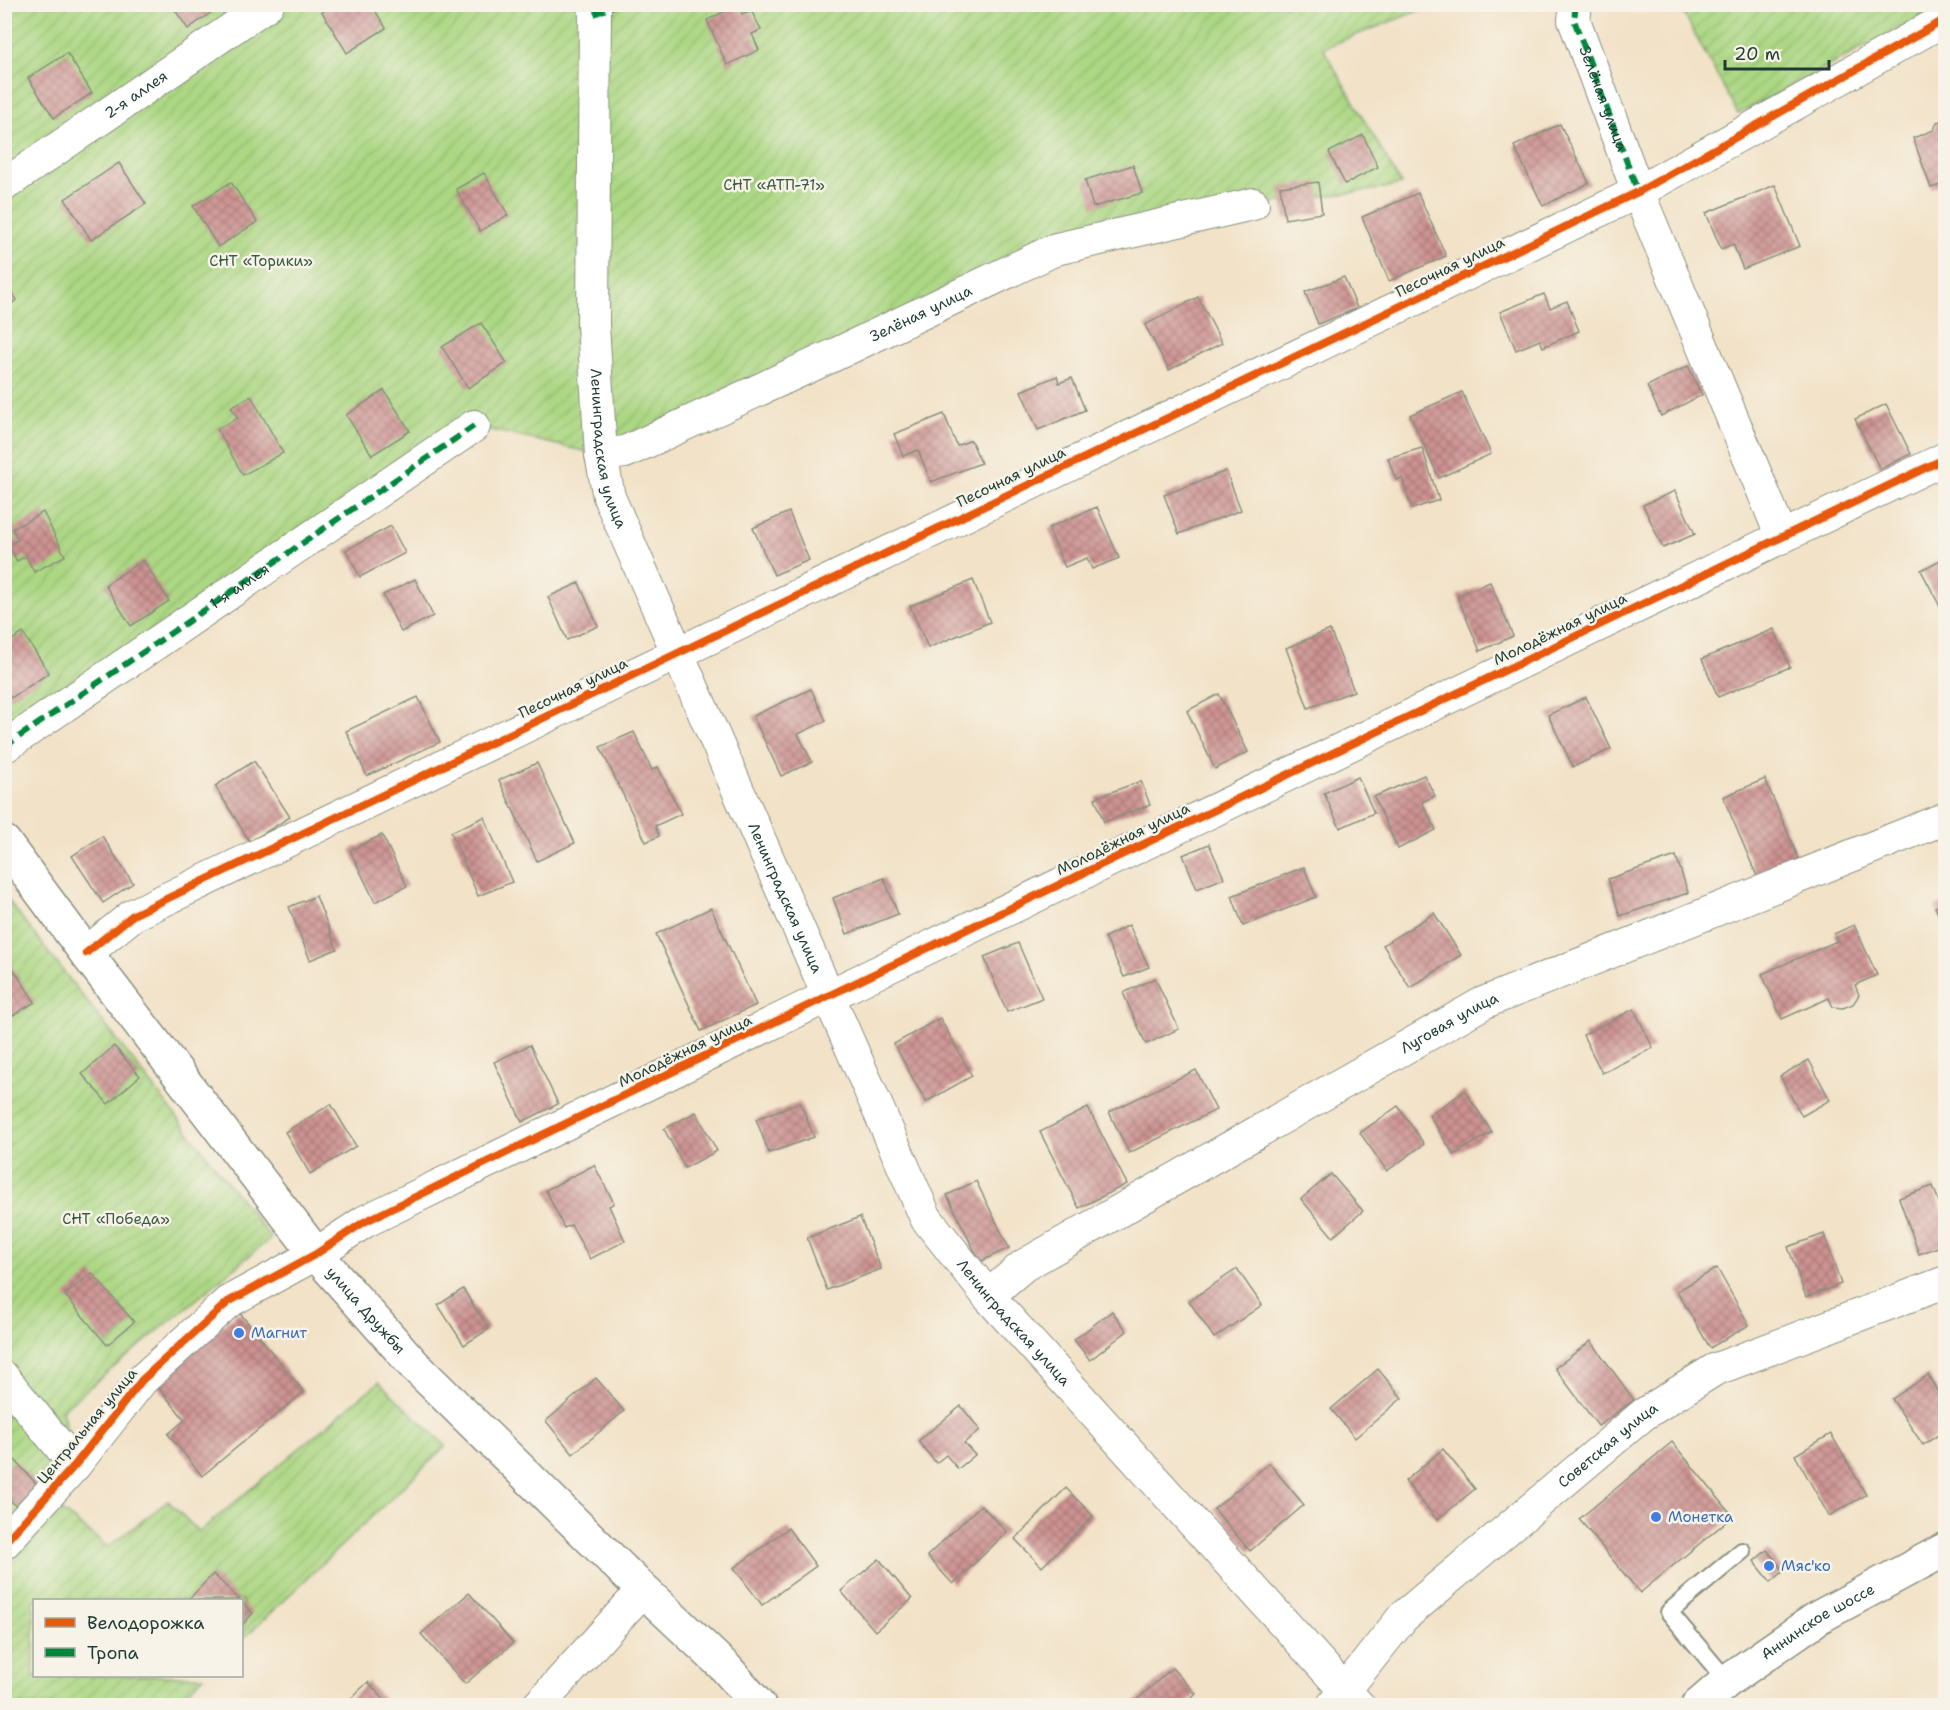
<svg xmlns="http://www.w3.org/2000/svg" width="1950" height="1710" font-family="'Shantell Sans',sans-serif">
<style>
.garden{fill:url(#garden-furrows);stroke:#668a5c;stroke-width:1.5}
.building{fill:url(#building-cross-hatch)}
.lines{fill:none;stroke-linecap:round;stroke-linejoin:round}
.lane-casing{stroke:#88907e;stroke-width:20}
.street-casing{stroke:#88907e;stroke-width:34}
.secondary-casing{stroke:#88907e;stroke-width:36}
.lane{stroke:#fff;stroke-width:16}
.street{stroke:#fff;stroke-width:32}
.secondary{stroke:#fff;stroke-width:33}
.quiet{stroke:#00873e;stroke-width:6;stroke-dasharray:12 6;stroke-linecap:butt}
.cycleway-casing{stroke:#f7f3e8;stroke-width:11}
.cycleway{stroke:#e8590c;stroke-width:8}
.shop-dot{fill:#3f7fe0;stroke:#f7f3e8;stroke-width:2}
.labels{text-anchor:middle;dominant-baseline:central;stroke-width:5;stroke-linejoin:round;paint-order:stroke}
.street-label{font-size:15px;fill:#1f3d34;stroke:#f7f3e8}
.park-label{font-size:15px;fill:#3b5c44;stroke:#f7f3e8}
.shop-label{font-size:15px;fill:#366cbe;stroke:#f7f3e8;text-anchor:start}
</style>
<defs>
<pattern id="garden-furrows" width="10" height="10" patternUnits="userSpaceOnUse" patternTransform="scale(1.5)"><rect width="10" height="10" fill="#acd783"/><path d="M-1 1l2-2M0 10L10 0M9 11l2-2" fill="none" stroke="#94b972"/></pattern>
<pattern id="building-cross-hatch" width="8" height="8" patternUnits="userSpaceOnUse" patternTransform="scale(1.5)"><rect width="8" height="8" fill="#cd9392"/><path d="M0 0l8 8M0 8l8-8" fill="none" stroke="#a67978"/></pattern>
</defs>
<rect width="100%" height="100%" fill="#f7f3e8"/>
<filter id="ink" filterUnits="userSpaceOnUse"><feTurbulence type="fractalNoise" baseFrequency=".0167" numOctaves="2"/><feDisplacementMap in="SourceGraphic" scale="12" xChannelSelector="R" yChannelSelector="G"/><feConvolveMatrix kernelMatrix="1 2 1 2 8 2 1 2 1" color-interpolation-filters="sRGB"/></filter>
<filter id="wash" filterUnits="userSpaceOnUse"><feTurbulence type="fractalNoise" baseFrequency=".008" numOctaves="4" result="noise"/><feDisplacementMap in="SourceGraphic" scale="24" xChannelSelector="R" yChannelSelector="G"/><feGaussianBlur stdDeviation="1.35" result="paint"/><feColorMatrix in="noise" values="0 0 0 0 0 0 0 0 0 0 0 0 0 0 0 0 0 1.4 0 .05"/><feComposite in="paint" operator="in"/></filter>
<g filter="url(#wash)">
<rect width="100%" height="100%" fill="#f2e2c7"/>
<g class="garden">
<polygon points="1945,4 1738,114 1679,5"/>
<polygon points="5,5 1433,5 1323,48 1401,184 1380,189 1264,204 1056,249 601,455 474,426 5,747"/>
<polygon points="4,895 271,1238 62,1410 75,1465 57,1507 108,1547 168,1501 199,1532 379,1382 446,1446 242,1640 242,1600 34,1600 34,1676 204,1676 173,1705 5,1705"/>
</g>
<g id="blocks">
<g class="building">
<polygon points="171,4 223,4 188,29"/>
<polygon points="334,4 371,4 386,28 347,53 322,12"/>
<polygon points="738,5 742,14 751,10 761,30 752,34 759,50 727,65 707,20"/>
<polygon points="67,53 92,93 54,118 28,78"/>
<polygon points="1946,120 1946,183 1931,188 1913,138 1934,130 1937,122"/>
<polygon points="1560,124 1589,183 1543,206 1514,146"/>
<polygon points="1363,135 1378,167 1345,184 1329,152"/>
<polygon points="119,163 146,204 91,240 65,199"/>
<polygon points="1133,165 1142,193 1093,207 1085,180"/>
<polygon points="484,173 508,215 480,231 456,189"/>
<polygon points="231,182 257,222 218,247 193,206"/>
<polygon points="1318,182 1322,213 1285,219 1280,187"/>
<polygon points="1775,185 1800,246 1743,269 1733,244 1721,249 1706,213"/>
<polygon points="1418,193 1446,256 1389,281 1362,217"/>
<polygon points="1344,277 1357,308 1318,324 1305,292"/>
<polygon points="4,280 17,300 4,308"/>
<polygon points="1544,294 1550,308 1567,301 1579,331 1543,347 1540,340 1516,350 1500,312"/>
<polygon points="1198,297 1222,343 1169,370 1145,325"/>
<polygon points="481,323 507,363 468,388 442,347"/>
<polygon points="1688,366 1702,395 1661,416 1647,386"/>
<polygon points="1057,376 1059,383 1072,378 1085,410 1038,430 1021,391"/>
<polygon points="384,390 410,431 372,455 346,415"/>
<polygon points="1462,392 1491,454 1439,478 1410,415"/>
<polygon points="251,396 283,453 243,475 217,429 238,418 231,407"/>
<polygon points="1886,404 1911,454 1880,469 1855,419"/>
<polygon points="944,414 957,446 971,440 981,463 931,482 918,450 903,456 894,434"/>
<polygon points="1422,448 1439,500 1412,509 1402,478 1396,480 1388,458"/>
<polygon points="1226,471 1241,510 1179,534 1164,495"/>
<polygon points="1675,491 1695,534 1663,548 1643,505"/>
<polygon points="1097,507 1119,558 1092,569 1087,558 1065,567 1048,528"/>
<polygon points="43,512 65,556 34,572 26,556 17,561 8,545 18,540 12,529"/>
<polygon points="789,512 809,560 774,575 753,528"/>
<polygon points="391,526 405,553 360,577 346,550"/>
<polygon points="1946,557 1946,618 1921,570"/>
<polygon points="143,560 169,601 131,626 105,585"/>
<polygon points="415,579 433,616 401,632 383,595"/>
<polygon points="973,580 990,622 928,648 910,606"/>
<polygon points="1490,582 1513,636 1480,651 1457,596"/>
<polygon points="579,583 598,626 567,640 548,597"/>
<polygon points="1774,629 1790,667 1718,697 1702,659"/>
<polygon points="1330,630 1354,691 1308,708 1286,648"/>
<polygon points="23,633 49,673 11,698 4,688 4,645"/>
<polygon points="811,689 826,721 798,734 812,762 781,776 753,716"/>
<polygon points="1219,694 1248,752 1215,769 1187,711"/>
<polygon points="418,697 440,742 367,776 346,731"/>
<polygon points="1586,697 1611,749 1573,767 1548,715"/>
<polygon points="634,732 652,770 658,767 681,814 655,826 659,836 646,842 600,747"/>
<polygon points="254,761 290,817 250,842 215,786"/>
<polygon points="537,763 575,843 537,861 499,780"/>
<polygon points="1424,775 1435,796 1422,802 1436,830 1398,849 1374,797"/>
<polygon points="1358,777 1374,813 1340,828 1324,793"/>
<polygon points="1765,779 1801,864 1759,881 1723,797"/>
<polygon points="1141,781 1150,805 1104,822 1095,798"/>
<polygon points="484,817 512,882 478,896 451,832"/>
<polygon points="382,835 407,886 375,902 350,850"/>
<polygon points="102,836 133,883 103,903 72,856"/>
<polygon points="1209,844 1224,878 1197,889 1183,855"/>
<polygon points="1676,856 1688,893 1620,916 1608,879"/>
<polygon points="1304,867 1316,897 1243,926 1232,896"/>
<polygon points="884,878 898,914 847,934 833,898"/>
<polygon points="316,896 337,949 310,960 289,907"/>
<polygon points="1946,902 1946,929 1935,907"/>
<polygon points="711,908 756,1005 701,1031 656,934"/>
<polygon points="1434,913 1461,955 1410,988 1383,945"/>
<polygon points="1129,925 1149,967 1124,977 1105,937"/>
<polygon points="1854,925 1877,975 1855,985 1859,995 1853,1004 1843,1008 1833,1007 1829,998 1782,1019 1762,974 1837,941 1834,934"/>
<polygon points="1018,943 1042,998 1007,1012 984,957"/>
<polygon points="10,964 35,1002 12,1016 4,1004 4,968"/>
<polygon points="1155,978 1179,1029 1146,1044 1123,993"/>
<polygon points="1634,1009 1653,1048 1602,1073 1583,1035"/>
<polygon points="940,1018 972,1076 926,1102 894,1044"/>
<polygon points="530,1045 558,1104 522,1122 494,1062"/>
<polygon points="114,1046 140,1076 108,1104 82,1074"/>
<polygon points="1809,1060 1830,1100 1802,1116 1780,1076"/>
<polygon points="1196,1070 1216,1110 1129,1153 1109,1112"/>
<polygon points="1465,1091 1492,1132 1454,1155 1429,1115"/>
<polygon points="800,1102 814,1137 769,1153 756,1119"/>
<polygon points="331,1104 356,1146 310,1174 285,1132"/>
<polygon points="1398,1106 1424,1144 1387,1171 1360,1133"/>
<polygon points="1088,1108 1127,1184 1079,1208 1040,1132"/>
<polygon points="696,1112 717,1151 685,1168 664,1129"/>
<polygon points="594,1165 614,1203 609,1206 625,1241 590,1259 571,1225 564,1228 546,1190"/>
<polygon points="1331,1174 1363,1211 1333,1237 1301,1199"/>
<polygon points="976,1181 1009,1248 980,1262 947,1195"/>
<polygon points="1933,1186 1946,1220 1946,1244 1919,1254 1899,1198"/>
<polygon points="860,1217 881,1269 827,1290 807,1238"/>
<polygon points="1824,1234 1841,1284 1806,1297 1788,1247"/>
<polygon points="1717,1268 1749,1325 1710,1348 1677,1291"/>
<polygon points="1237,1269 1262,1305 1214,1338 1189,1301"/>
<polygon points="92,1273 134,1322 107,1345 65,1295"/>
<polygon points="463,1289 489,1329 464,1345 438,1305"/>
<polygon points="1112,1311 1127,1331 1090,1360 1074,1340"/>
<polygon points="239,1312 304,1392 202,1476 168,1434 185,1420 155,1383"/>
<polygon points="1591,1341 1634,1400 1598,1426 1555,1368"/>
<polygon points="1378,1369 1402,1398 1355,1438 1331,1409"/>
<polygon points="1928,1375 1946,1403 1946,1430 1923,1445 1892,1399"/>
<polygon points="596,1378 624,1411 573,1454 546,1421"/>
<polygon points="961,1406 980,1430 964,1443 975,1455 958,1469 946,1455 936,1463 918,1441"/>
<polygon points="1831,1434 1866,1495 1829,1516 1795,1455"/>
<polygon points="1672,1442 1733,1516 1640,1593 1579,1519"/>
<polygon points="1443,1449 1475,1489 1437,1520 1405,1481"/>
<polygon points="15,1460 40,1488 18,1508 4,1494 4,1469"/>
<polygon points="1269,1463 1304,1505 1250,1551 1214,1509"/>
<polygon points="1066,1488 1093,1516 1042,1567 1015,1539"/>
<polygon points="981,1505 1007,1532 953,1584 927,1556"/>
<polygon points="788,1528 816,1566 762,1605 734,1568"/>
<polygon points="1767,1550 1784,1571 1771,1582 1754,1561"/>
<polygon points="879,1559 912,1599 875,1631 841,1591"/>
<polygon points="213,1574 240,1600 190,1600 189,1599"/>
<polygon points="469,1593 513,1643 465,1684 421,1634"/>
<polygon points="242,1602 253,1613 242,1625"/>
<polygon points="1172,1668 1196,1694 1184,1706 1130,1706"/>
<polygon points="368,1682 390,1706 343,1706"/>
</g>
</g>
</g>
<g filter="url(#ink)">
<use href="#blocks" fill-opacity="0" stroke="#88907e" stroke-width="1.5"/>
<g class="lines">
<defs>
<polyline id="lane" points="1727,1681 1669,1612 1742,1551"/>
<g id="street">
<path id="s1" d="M595,4L593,325L601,455L609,497L926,1218L988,1296L1359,1706"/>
<polyline points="1576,4 1574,20 1638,192 1782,537"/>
<path id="s2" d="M4,185L268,4"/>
<path id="s3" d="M601,455L625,452L832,356L1056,249L1253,204"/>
<polyline points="4,747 474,426"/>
<polyline points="86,953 133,915 1638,192 1946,19"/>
<path id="s4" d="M988,1296L1023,1266L1483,1003L1946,818"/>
<polyline points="4,1378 75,1465"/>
<polyline points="4,1543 75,1465 142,1380 228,1302 316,1254 364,1222 828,996 1946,458"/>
<path id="s5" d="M1333,1705L1403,1617L1644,1414L1714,1370L1946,1282"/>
<polyline points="538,1706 643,1590"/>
</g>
<g id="secondary">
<path id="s6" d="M4,842L86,953L316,1254L415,1366L643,1590L726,1668L759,1706"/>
<path id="s7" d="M1698,1706L1727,1681L1819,1617L1946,1549"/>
</g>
</defs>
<use href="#lane" class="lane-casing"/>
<use href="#street" class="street-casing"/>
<use href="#secondary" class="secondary-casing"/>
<use href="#lane" class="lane"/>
<use href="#street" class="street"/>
<use href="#secondary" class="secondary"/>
<g class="quiet">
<path id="s8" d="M1576,4L1574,20L1638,192"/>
<polyline points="594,14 618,4"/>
<path id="s9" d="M4,747L474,426"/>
</g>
<defs>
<g id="cycleway">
<polyline points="86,953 133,915 1638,192 1946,19"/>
<polyline points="4,1543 75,1465 142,1380 228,1302 316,1254 364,1222 828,996 1946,458"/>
</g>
</defs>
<use href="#cycleway" class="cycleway-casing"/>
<use href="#cycleway" class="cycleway"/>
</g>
</g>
<g class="shop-dot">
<circle cx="239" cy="1333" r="6"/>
<circle cx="1656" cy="1517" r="6"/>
<circle cx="1769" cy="1566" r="6"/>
</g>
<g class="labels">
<g class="street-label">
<text stroke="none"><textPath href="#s2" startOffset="160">2-я аллея</textPath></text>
<text stroke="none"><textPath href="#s8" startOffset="100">Зелёная улица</textPath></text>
<text transform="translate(1450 267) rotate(-26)">Песочная улица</text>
<text stroke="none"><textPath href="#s3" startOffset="351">Зелёная улица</textPath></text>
<text stroke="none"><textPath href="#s1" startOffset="446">Ленинградская улица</textPath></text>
<text transform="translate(1011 477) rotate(-26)">Песочная улица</text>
<text stroke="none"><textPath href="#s9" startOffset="285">1-я аллея</textPath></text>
<text transform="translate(1560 629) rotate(-26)">Молодёжная улица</text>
<text transform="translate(573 688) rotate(-26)">Песочная улица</text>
<text transform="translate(1123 839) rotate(-26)">Молодёжная улица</text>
<text stroke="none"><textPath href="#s1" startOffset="932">Ленинградская улица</textPath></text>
<text stroke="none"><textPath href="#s4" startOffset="537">Луговая улица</textPath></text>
<text transform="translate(685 1051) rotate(-26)">Молодёжная улица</text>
<text stroke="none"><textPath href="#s6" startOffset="592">улица Дружбы</textPath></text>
<text stroke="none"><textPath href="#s1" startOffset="1418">Ленинградская улица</textPath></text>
<text transform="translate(87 1426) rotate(-50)">Центральная улица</text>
<text stroke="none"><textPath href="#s5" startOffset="380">Советская улица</textPath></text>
<text stroke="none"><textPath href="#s7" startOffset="147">Аннинское шоссе</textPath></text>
</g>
<g class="park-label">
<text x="774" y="185">СНТ «АТП-71»</text>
<text x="261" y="261">СНТ «Торики»</text>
<text x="116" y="1219">СНТ «Победа»</text>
</g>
<g class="shop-label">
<text x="251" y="1333">Магнит</text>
<text x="1668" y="1517">Монетка</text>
<text x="1781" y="1566">Мяс'ко</text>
</g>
</g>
<rect width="1950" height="1710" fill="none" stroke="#f7f3e8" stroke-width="24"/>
<rect x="33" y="1599" width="210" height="78" fill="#f7f3e8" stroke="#a1aaa0" stroke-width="1.5"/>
<rect x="45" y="1618" width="30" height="9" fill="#e8590c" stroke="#a1aaa0" stroke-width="1.5"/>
<text x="87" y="1629" font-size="18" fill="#1f3d34">Велодорожка</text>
<rect x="45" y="1648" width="30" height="9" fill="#00873e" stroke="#a1aaa0" stroke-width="1.5"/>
<text x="87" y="1659" font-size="18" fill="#1f3d34">Тропа</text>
<path d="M1725 60v9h104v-9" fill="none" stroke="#1f3d34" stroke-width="3"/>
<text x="1734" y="60" font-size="18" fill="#1f3d34" stroke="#f7f3e8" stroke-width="4.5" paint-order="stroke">20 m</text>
</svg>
